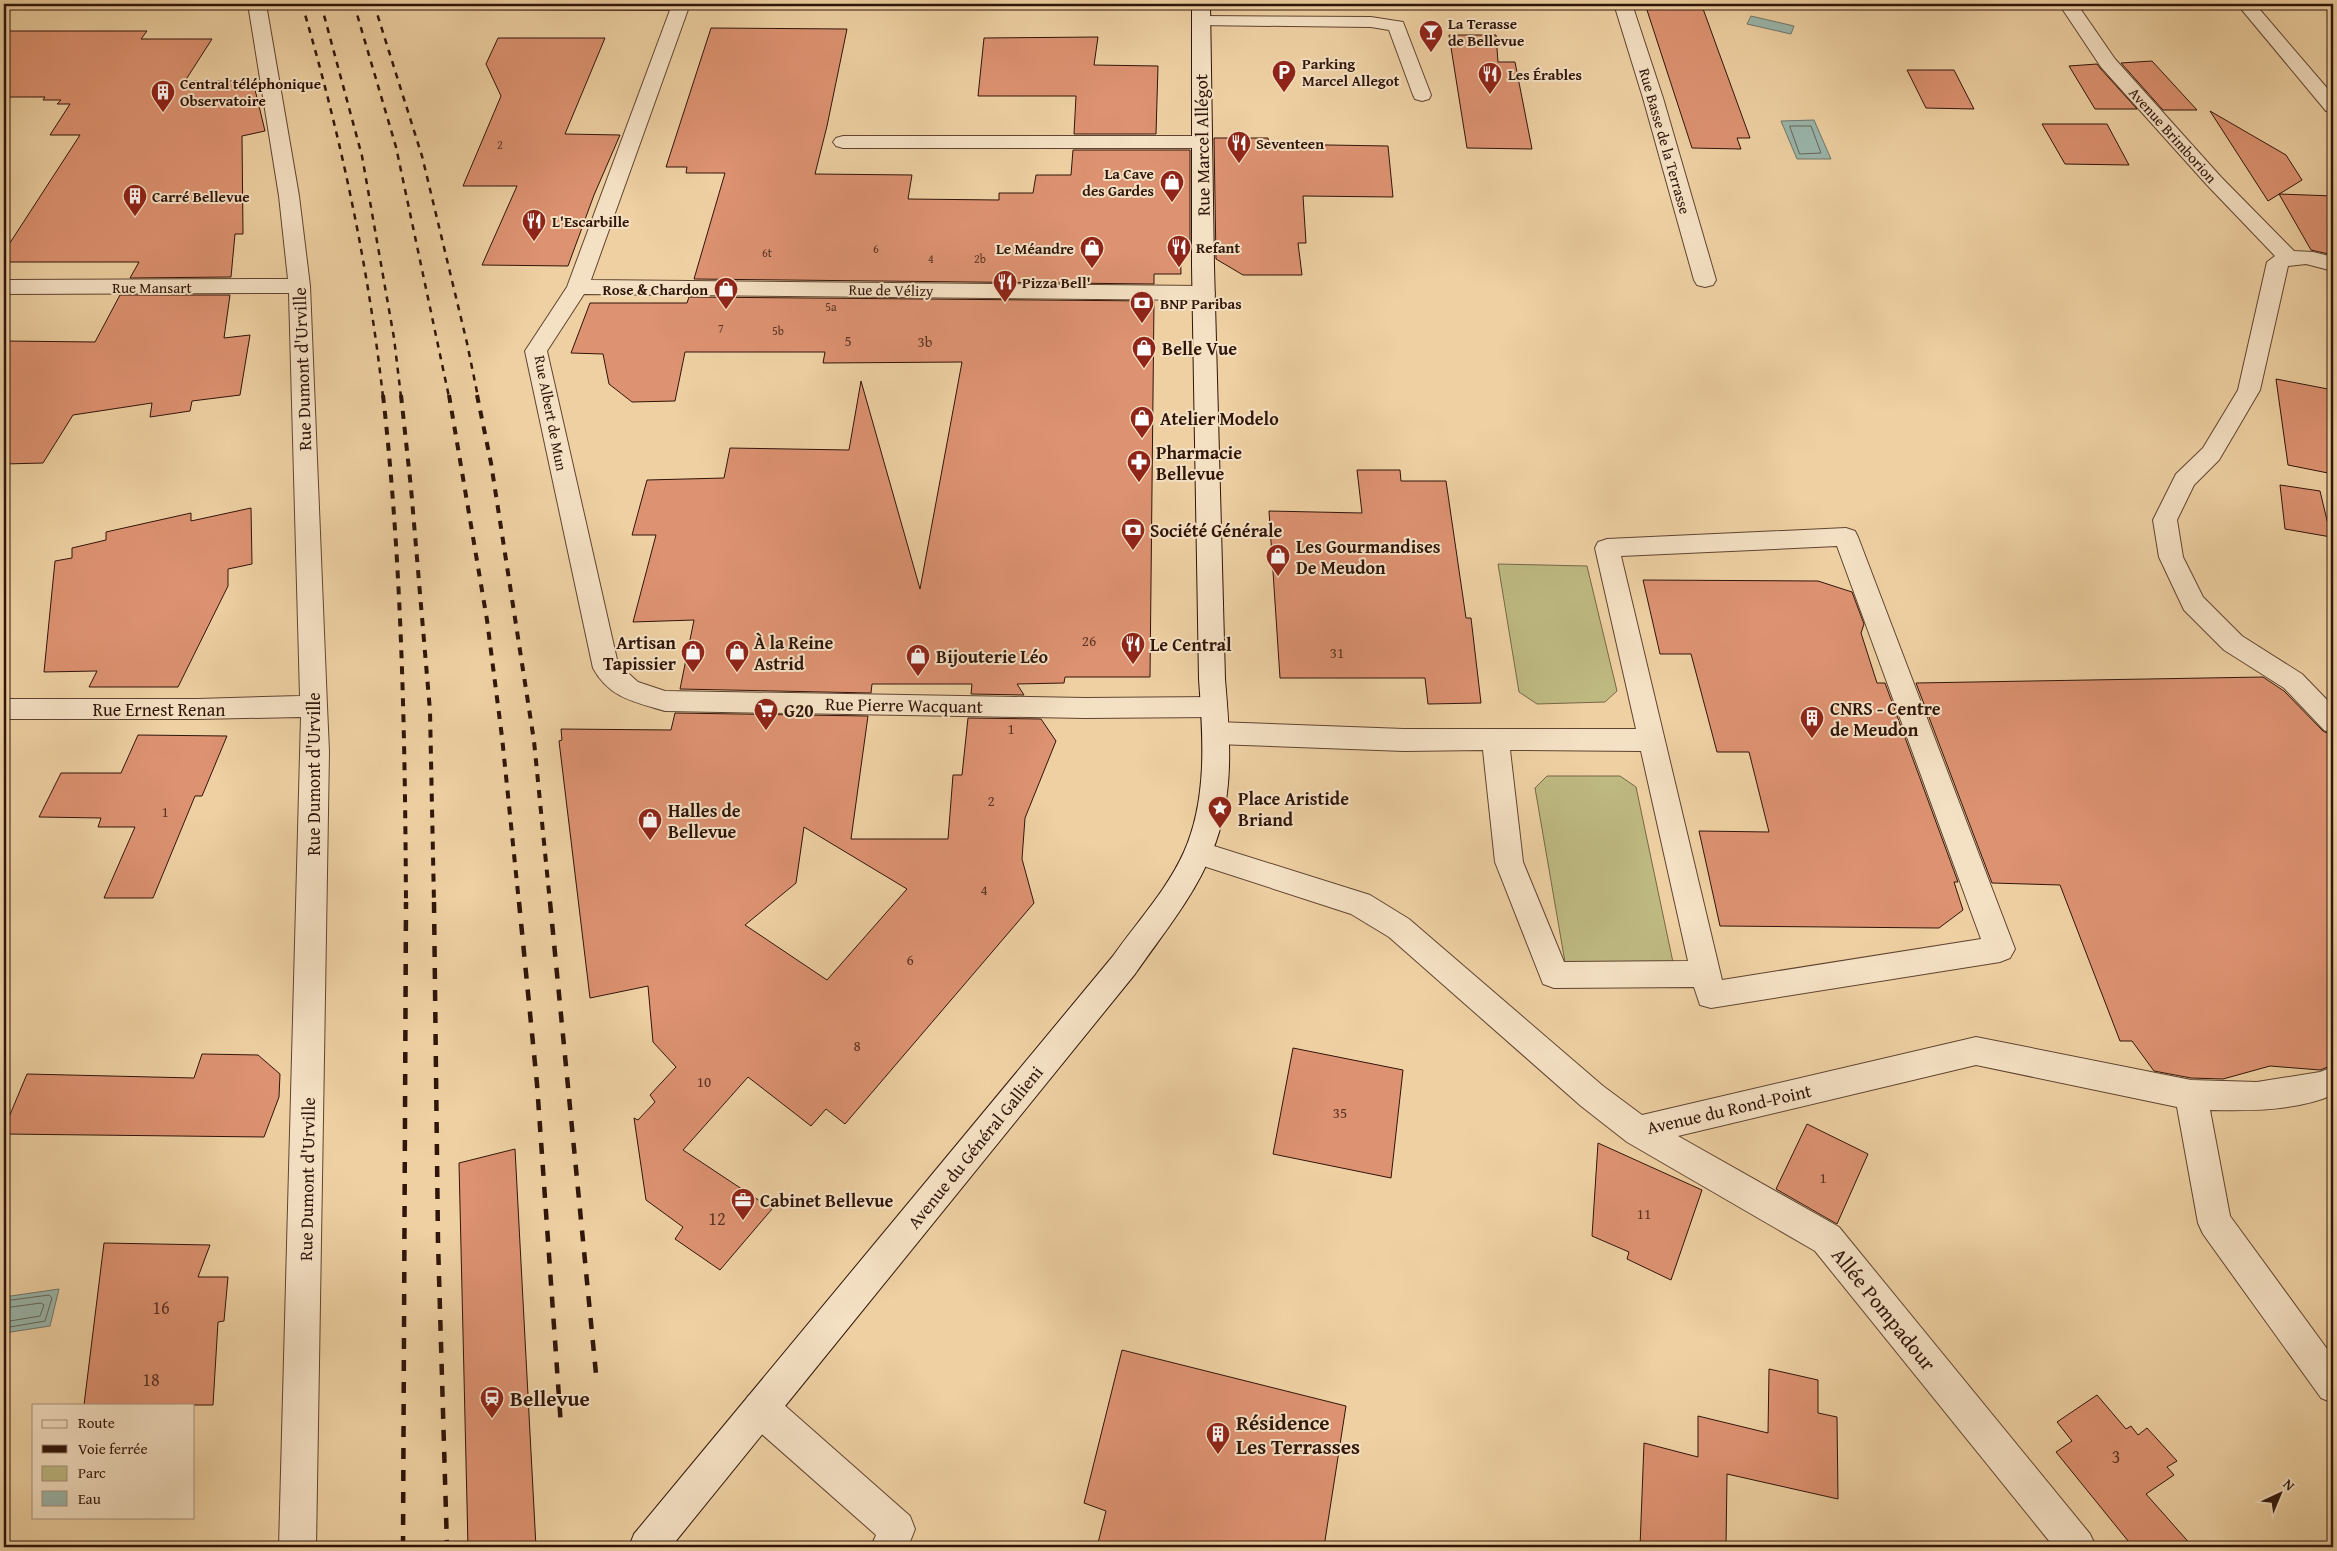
<svg xmlns="http://www.w3.org/2000/svg" width="2337" height="1551" font-family="'Gentium Book Plus',serif">
<style>
.green{fill:#beb981;stroke:#776746}
.water{fill:#9ab6ab;stroke:#70766b}
.lines{fill:none;stroke-linecap:round;stroke-linejoin:round}
.shore{stroke:#65665a;stroke-width:1}
.building{fill:#dd9271;stroke:#30150a;fill-rule:evenodd}
.lane-casing{stroke:#604430;stroke-width:2}
.street-casing{stroke:#604430;stroke-width:2}
.secondary-casing{stroke:#30150a;stroke-width:2}
.lane{fill:#f4e0c3;fill-rule:evenodd}
.street{fill:#f4e0c3;fill-rule:evenodd}
.secondary{fill:#f4e0c3;fill-rule:evenodd}
.rail-far2{stroke:#30150a;stroke-width:2.5;stroke-dasharray:6 6;stroke-linecap:butt}
.rail-far1{stroke:#30150a;stroke-width:4;stroke-dasharray:8 8;stroke-linecap:butt}
.rail{stroke:#30150a;stroke-width:4.5;stroke-dasharray:11 11;stroke-linecap:butt}
.labels{text-anchor:middle;dominant-baseline:central;stroke-width:4;stroke-linejoin:round;paint-order:stroke}
.far-number-label{font-size:12px;fill:#5b3424}
.far-poi-label{font-size:15px;font-weight:bold;fill:#30150a;stroke:#f4e0c3;text-anchor:start}
.far-street-label{font-size:15px;fill:#30150a;stroke:#f4e0c3}
.number-label{font-size:15px;fill:#5b3424}
.street-label{font-size:18px;fill:#30150a;stroke:#f4e0c3}
.poi-label{font-size:18px;font-weight:bold;fill:#30150a;stroke:#f4e0c3;text-anchor:start}
.near-number-label{font-size:18px;fill:#5b3424}
.near-street-label{font-size:21px;fill:#30150a;stroke:#f4e0c3}
.near-poi-label{font-size:21px;font-weight:bold;fill:#30150a;stroke:#f4e0c3;text-anchor:start}
</style>
<rect width="100%" height="100%" fill="#eed0a2"/>
<filter id="stains"><feTurbulence type="fractalNoise" baseFrequency=".004" numOctaves="4"/><feColorMatrix values="0 0 0 0 .2 0 0 0 0 .09 0 0 0 0 .02 0 0 0 .5 -.17"/></filter>
<radialGradient id="worn" r=".72"><stop offset=".6" stop-color="#630" stop-opacity="0"/><stop offset="1" stop-color="#630" stop-opacity=".3"/></radialGradient>
<g class="green">
<polygon points="1498,564 1587,566 1617,691 1605,702 1537,704 1519,692"/>
<polygon points="1547,776 1620,776 1636,787 1674,967 1566,968 1535,788"/>
</g>
<g class="water">
<polygon points="1751,16 1794,26 1791,34 1747,24"/>
<polygon points="1814,120 1831,159 1797,159 1781,121"/>
<polygon points="59,1289 50,1326 4,1333 4,1297"/>
</g>
<g class="lines">
<g class="shore">
<polygon points="1790,126 1811,126 1821,153 1800,154"/>
<polyline points="4,1301 49,1295 52,1298 45,1321 4,1328"/>
<polyline points="4,1308 41,1303 44,1305 40,1316 4,1322"/>
</g>
</g>
<g class="building">
<polygon points="1702,6 1750,138 1737,138 1741,149 1692,148 1646,7"/>
<polygon points="711,28 847,29 827,126 815,174 912,175 908,199 999,200 999,193 1033,193 1036,175 1071,175 1073,150 1190,150 1190,244 1180,238 1181,274 1154,274 1154,284 694,279 725,173 686,173 687,167 666,167"/>
<polygon points="4,31 147,31 141,39 212,39 185,81 253,81 265,131 242,136 243,234 235,234 231,277 130,278 139,262 4,262 4,252 80,135 50,135 70,104 57,104 61,100 43,100 45,97 4,97"/>
<polygon points="1449,35 1496,35 1498,62 1515,62 1532,149 1467,148"/>
<polygon points="1098,37 1094,65 1158,66 1156,134 1074,134 1076,96 978,96 984,38"/>
<polygon points="498,38 605,38 565,134 620,135 594,195 568,266 482,265 517,186 463,186 501,96 486,64"/>
<polygon points="2152,61 2197,110 2163,110 2121,63"/>
<polygon points="2097,64 2100,68 2137,109 2095,109 2069,66"/>
<polygon points="1907,70 1954,70 1974,109 1926,108"/>
<polygon points="2210,111 2286,155 2302,180 2268,201"/>
<polygon points="2042,124 2107,124 2129,165 2065,164"/>
<polygon points="1214,138 1268,138 1269,144 1388,146 1393,197 1303,196 1306,243 1298,243 1302,275 1243,275 1216,259"/>
<polygon points="2279,194 2333,196 2333,255 2311,250"/>
<polygon points="120,295 230,295 224,338 250,335 240,395 192,401 190,411 150,417 152,403 73,415 43,463 4,464 4,341 95,342"/>
<polygon points="689,297 1154,301 1150,677 1065,677 1064,683 1017,684 1024,695 971,694 972,684 872,684 871,693 680,689 694,620 633,622 656,535 632,535 647,480 724,478 730,448 849,450 861,381 920,589 962,362 823,363 825,352 685,352 675,401 632,402 609,384 603,354 571,353 590,303 687,303"/>
<polygon points="2276,379 2333,390 2333,474 2288,465"/>
<polygon points="1357,470 1400,470 1401,481 1446,481 1466,618 1471,618 1481,703 1428,704 1425,678 1280,678 1269,511 1362,513"/>
<polygon points="2280,485 2320,491 2331,537 2285,529"/>
<polygon points="251,508 252,564 228,569 228,586 178,687 89,687 97,671 44,672 55,561 72,558 72,548 106,540 106,532 191,513 191,521"/>
<polygon points="1643,580 1818,581 1852,592 1864,624 1861,633 1877,683 1885,683 1958,882 1954,882 1963,910 1939,928 1720,926 1699,831 1769,832 1749,752 1717,752 1691,654 1660,654"/>
<polygon points="2263,677 2284,691 2323,731 2333,736 2333,1065 2320,1070 2270,1066 2223,1079 2191,1078 2154,1071 2132,1041 2120,1041 2060,885 1992,883 1916,683"/>
<path d="M675,713L868,716L851,839H948L953,775H962L968,718L1041,719L1056,741L1025,818L1022,859L1034,903L845,1124L826,1109L811,1126L748,1077L683,1150L772,1209L720,1270L675,1239L683,1227L646,1200L634,1118L638,1120L655,1102L650,1095L676,1067L653,1042L648,986L590,998L559,741L562,740L561,729L671,730ZM804,827L907,889L827,980L745,925L796,883Z"/>
<polygon points="138,735 227,736 202,796 195,796 153,898 104,898 135,827 98,827 101,818 39,817 61,773 121,773"/>
<polygon points="1293,1048 1403,1070 1391,1178 1273,1154"/>
<polygon points="202,1054 258,1055 280,1074 279,1097 264,1137 4,1134 4,1129 27,1074 194,1078"/>
<polygon points="1807,1124 1868,1154 1837,1224 1776,1189"/>
<polygon points="1598,1143 1702,1190 1671,1280 1627,1259 1629,1252 1592,1236"/>
<polygon points="515,1149 536,1547 468,1547 459,1163"/>
<polygon points="104,1243 210,1245 198,1277 228,1277 224,1321 218,1322 213,1405 84,1405"/>
<polygon points="1122,1350 1346,1406 1324,1547 1097,1547 1106,1511 1084,1503"/>
<polygon points="1769,1369 1818,1380 1818,1413 1837,1417 1838,1499 1727,1474 1726,1547 1640,1547 1644,1443 1698,1457 1698,1416 1768,1433"/>
<polygon points="2097,1395 2126,1429 2131,1426 2138,1435 2147,1428 2177,1461 2167,1467 2174,1475 2146,1494 2193,1547 2133,1547 2056,1452 2072,1441 2057,1422"/>
</g>
<g class="lines">
<defs>
<g id="lane">
<polygon points="1201,16 1371,17 1403,22 1431,95 1429,99 1422,101 1415,99 1413,95 1389,30 1371,27 1195,25 1192,21 1195,17"/>
<polygon points="843,136 1202,136 1209,138 1212,142 1209,146 1202,148 843,148 836,146 833,142 836,138"/>
<path d="M1846,528L1855,531L1858,537L2015,949L2010,958L2000,962L1711,1008L1700,1005L1694,987L1554,988L1543,984L1495,862L1483,750L1404,751L1216,744L1206,741L1203,733L1206,725L1216,722L1404,729H1636L1595,548L1598,542L1607,539ZM1837,546L1981,939L1722,980L1621,556ZM1510,750L1641,751L1688,961L1564,962L1523,862Z"/>
<polygon points="761,1391 774,1396 910,1516 915,1529 908,1547 871,1547 876,1535 748,1422 743,1409 748,1396"/>
</g>
<g id="street">
<polygon points="248,4 266,4 299,196 310,286 327,706 329,751 316,1547 279,1547 301,717 197,719 4,719 4,699 197,699 300,696 289,293 4,294 4,280 288,279 279,196"/>
<path d="M418,4H690L591,280L1204,286L1212,288L1215,293L1212,298L1204,300L584,294L547,351L618,664L638,682L665,691L1085,698L1214,697L1223,700L1227,707L1223,714L1214,717L1085,718L665,711C635,702 609,698 593,668L525,351L567,287L670,10L427,9L421,8Z"/>
<polygon points="1614,4 1632,4 1663,98 1716,280 1713,285 1705,287 1697,285 1694,280 1643,98"/>
<polygon points="2059,4 2077,4 2115,59 2221,177 2294,251 2313,252 2333,257 2333,271 2306,264 2288,266 2260,390 2219,460 2194,485 2177,520 2183,557 2203,597 2242,636 2302,674 2333,706 2333,734 2324,730 2284,688 2224,650 2184,610 2159,557 2153,520 2176,474 2203,448 2238,390 2267,262 2275,256 2207,185 2101,67"/>
<polygon points="2237,4 2255,4 2333,95 2333,113 2326,111"/>
<path d="M1198,841L1370,895L1409,919L1603,1086L1642,1115L1976,1037L2191,1080L2257,1082L2320,1072L2333,1067V1095C2294,1111 2251,1111 2210,1110L2230,1216L2333,1357V1403L2321,1398L2203,1234L2198,1223L2177,1107L1976,1065L1678,1136L1839,1227L2090,1534L2096,1547H2054L1815,1251L1627,1142L1581,1106L1389,937L1351,914L1188,861L1184,853L1188,845Z"/>
</g>
<path id="secondary" d="M1192,4H1210L1214,266L1225,679C1230,737 1235,797 1212,852C1194,897 1162,935 1135,974L671,1547H629L634,1534L1113,956C1137,922 1167,890 1184,852C1208,798 1203,736 1199,679L1192,266Z"/>
</defs>
<use href="#lane" class="lane-casing"/>
<use href="#street" class="street-casing"/>
<use href="#secondary" class="secondary-casing"/>
<use href="#lane" class="lane"/>
<use href="#street" class="street"/>
<use href="#secondary" class="secondary"/>
<g class="rail-far2">
<path d="M302,4C340,133 368,263 383,397"/>
<polyline points="321,4 362,156 394,338 401,397"/>
<polyline points="354,4 396,147 449,397"/>
<polyline points="374,4 422,156 467,343 478,397"/>
</g>
<g class="rail-far1">
<path d="M383,395C402,564 405,734 406,903"/>
<polyline points="401,395 411,488 430,711 434,903"/>
<polyline points="449,395 487,620 502,737 519,903"/>
<polyline points="477,395 491,463 534,741 550,903"/>
</g>
<g class="rail">
<polyline points="434,902 438,1242 447,1547"/>
<polyline points="519,902 537,1084 561,1426"/>
<polyline points="550,902 596,1374"/>
<polyline points="403,1547 406,902"/>
</g>
</g>
<defs>
<symbol id="bar-pin" viewBox="-11 -11 22 30"><path d="M0 17L-7.5 6A9.5 9.5 0 1 1 7.5 6Z" fill="#8f2418" stroke="#f4e0c3"/><path d="M-6-5H6L.8 .8V4.5H3.5V6h-7V4.5H-.8V.8Z" fill="#fff"/></symbol>
<symbol id="parking-pin" viewBox="-11 -11 22 30"><path d="M0 17L-7.5 6A9.5 9.5 0 1 1 7.5 6Z" fill="#8f2418" stroke="#f4e0c3"/><path d="M-3.5-5.5H1a3.5 3.5 0 0 1 0 7H-1V5.5H-3.5ZM-1-3.4V-.6H.8a1.4 1.4 0 0 0 0-2.8Z" fill="#fff"/></symbol>
<symbol id="restaurant-pin" viewBox="-11 -11 22 30"><path d="M0 17L-7.5 6A9.5 9.5 0 1 1 7.5 6Z" fill="#8f2418" stroke="#f4e0c3"/><path d="M-5-6h1v4h1v-4h1v4h1v-4h1v5L-1.5 .5V6h-2V.5L-5-1ZM5-6V6H3V1.5H1.5Q1.5-4 5-6Z" fill="#fff"/></symbol>
<symbol id="building-pin" viewBox="-11 -11 22 30"><path d="M0 17L-7.5 6A9.5 9.5 0 1 1 7.5 6Z" fill="#8f2418" stroke="#f4e0c3"/><path d="M-4-6H4V6H1V3H-1V6H-4ZM-2.5-4.3h1.7v1.8h-1.7ZM.8-4.3h1.7v1.8H.8ZM-2.5-1h1.7V.8h-1.7ZM.8-1h1.7V.8H.8Z" fill="#fff"/></symbol>
<symbol id="shop-pin" viewBox="-11 -11 22 30"><path d="M0 17L-7.5 6A9.5 9.5 0 1 1 7.5 6Z" fill="#8f2418" stroke="#f4e0c3"/><path d="M-5-2.5h2.3a2.7 3.5 0 0 1 5.4 0H5L5.5 6h-11ZM-1.5-2.5h3a1.5 2.3 0 0 0-3 0Z" fill="#fff"/></symbol>
<symbol id="bank-pin" viewBox="-11 -11 22 30"><path d="M0 17L-7.5 6A9.5 9.5 0 1 1 7.5 6Z" fill="#8f2418" stroke="#f4e0c3"/><path d="M-6-4H6V4H-6ZM0-2.3a2.3 2.3 0 1 0 0 4.6a2.3 2.3 0 1 0 0-4.6Z" fill="#fff"/></symbol>
<symbol id="pharmacy-pin" viewBox="-11 -11 22 30"><path d="M0 17L-7.5 6A9.5 9.5 0 1 1 7.5 6Z" fill="#8f2418" stroke="#f4e0c3"/><path d="M-2-6h4v4h4v4h-4v4h-4v-4h-4v-4h4Z" fill="#fff"/></symbol>
<symbol id="supermarket-pin" viewBox="-11 -11 22 30"><path d="M0 17L-7.5 6A9.5 9.5 0 1 1 7.5 6Z" fill="#8f2418" stroke="#f4e0c3"/><path d="M-6-5.5h2.5l.6 2H6L4.5 2H-2.5L-4.4-4H-6ZM-1.5 3.2a1.3 1.3 0 1 0 .1 0ZM3 3.2a1.3 1.3 0 1 0 .1 0Z" fill="#fff"/></symbol>
<symbol id="sight-pin" viewBox="-11 -11 22 30"><path d="M0 17L-7.5 6A9.5 9.5 0 1 1 7.5 6Z" fill="#8f2418" stroke="#f4e0c3"/><path d="M0-6L1.8-2.2L6-1.7L2.9 1.2L3.7 5.4L0 3.3L-3.7 5.4L-2.9 1.2L-6-1.7L-1.8-2.2Z" fill="#fff"/></symbol>
<symbol id="office-pin" viewBox="-11 -11 22 30"><path d="M0 17L-7.5 6A9.5 9.5 0 1 1 7.5 6Z" fill="#8f2418" stroke="#f4e0c3"/><path d="M-6-3h4V-5.5h4V-3h4V5H-6ZM-1-4.5V-3h2v-1.5ZM-6 0V1H6V0Z" fill="#fff"/></symbol>
<symbol id="station-pin" viewBox="-11 -11 22 30"><path d="M0 17L-7.5 6A9.5 9.5 0 1 1 7.5 6Z" fill="#8f2418" stroke="#f4e0c3"/><path d="M-3-6H3Q5-6 5-4V2Q5 4 3 4L4.5 6H3L1.5 4h-3L-3 6H-4.5L-3 4Q-5 4-5 2V-4Q-5-6-3-6ZM-3.5-4v3h7v-3ZM-3.5 1v1.5H-2V1ZM2 1v1.5H3.5V1Z" fill="#fff"/></symbol>
</defs>
<g fill-rule="evenodd">
<use href="#bar-pin" x="1417" y="18" width="28" height="38"/>
<use href="#parking-pin" x="1270" y="58" width="28" height="38"/>
<use href="#restaurant-pin" x="1476" y="60" width="28" height="38"/>
<use href="#building-pin" x="149" y="78" width="28" height="38"/>
<use href="#restaurant-pin" x="1225" y="129" width="28" height="38"/>
<use href="#shop-pin" x="1158" y="168" width="28" height="38"/>
<use href="#building-pin" x="121" y="182" width="28" height="38"/>
<use href="#restaurant-pin" x="520" y="207" width="28" height="38"/>
<use href="#restaurant-pin" x="1165" y="233" width="28" height="38"/>
<use href="#shop-pin" x="1078" y="234" width="28" height="38"/>
<use href="#restaurant-pin" x="991" y="268" width="28" height="38"/>
<use href="#shop-pin" x="712" y="275" width="28" height="38"/>
<use href="#bank-pin" x="1128" y="289" width="28" height="38"/>
<use href="#shop-pin" x="1130" y="334" width="28" height="38"/>
<use href="#shop-pin" x="1128" y="404" width="28" height="38"/>
<use href="#pharmacy-pin" x="1125" y="448" width="28" height="38"/>
<use href="#bank-pin" x="1119" y="516" width="28" height="38"/>
<use href="#shop-pin" x="1264" y="542" width="28" height="38"/>
<use href="#restaurant-pin" x="1119" y="630" width="28" height="38"/>
<use href="#shop-pin" x="679" y="638" width="28" height="38"/>
<use href="#shop-pin" x="723" y="638" width="28" height="38"/>
<use href="#shop-pin" x="904" y="642" width="28" height="38"/>
<use href="#supermarket-pin" x="752" y="696" width="28" height="38"/>
<use href="#building-pin" x="1798" y="704" width="28" height="38"/>
<use href="#sight-pin" x="1206" y="794" width="28" height="38"/>
<use href="#shop-pin" x="636" y="806" width="28" height="38"/>
<use href="#office-pin" x="729" y="1186" width="28" height="38"/>
<use href="#station-pin" x="478" y="1384" width="28" height="38"/>
<use href="#building-pin" x="1204" y="1420" width="28" height="38"/>
</g>
<g class="labels">
<g class="far-number-label">
<text x="500" y="144">2</text>
<text x="876" y="248">6</text>
<text x="767" y="252">6t</text>
<text x="931" y="258">4</text>
<text x="980" y="258">2b</text>
<text x="831" y="306">5a</text>
<text x="721" y="328">7</text>
<text x="778" y="330">5b</text>
</g>
<g class="far-poi-label">
<text x="1448" y="23">La Terasse<tspan x="1448" dy="17">de Bellevue</tspan></text>
<text x="1302" y="63">Parking<tspan x="1302" dy="17">Marcel Allegot</tspan></text>
<text x="1508" y="74">Les Érables</text>
<text x="180" y="83">Central téléphonique<tspan x="180" dy="17">Observatoire</tspan></text>
<text x="1256" y="143">Seventeen</text>
<text x="1154" y="173" text-anchor="end">La Cave<tspan x="1154" dy="17">des Gardes</tspan></text>
<text x="152" y="196">Carré Bellevue</text>
<text x="552" y="221">L'Escarbille</text>
<text x="1196" y="247">Refant</text>
<text x="1074" y="248" text-anchor="end">Le Méandre</text>
<text x="1022" y="282">Pizza Bell'</text>
<text x="708" y="289" text-anchor="end">Rose &amp; Chardon</text>
<text x="1160" y="303">BNP Paribas</text>
</g>
<g class="far-street-label">
<text transform="translate(2173 135) rotate(48)">Avenue Brimborion</text>
<text transform="translate(1665 141) rotate(74)">Rue Basse de la Terrasse</text>
<text x="152" y="287">Rue Mansart</text>
<text transform="translate(891 290) rotate(1)">Rue de Vélizy</text>
<text transform="translate(551 413) rotate(79)">Rue Albert de Mun</text>
</g>
<g class="number-label">
<text x="848" y="340">5</text>
<text x="925" y="341">3b</text>
<text x="1089" y="640">26</text>
<text x="1337" y="652">31</text>
<text x="1011" y="728">1</text>
<text x="991" y="800">2</text>
<text x="165" y="811">1</text>
<text x="984" y="889">4</text>
<text x="910" y="959">6</text>
<text x="857" y="1045">8</text>
<text x="704" y="1081">10</text>
<text x="1340" y="1112">35</text>
<text x="1823" y="1177">1</text>
<text x="1644" y="1213">11</text>
</g>
<g class="street-label">
<text transform="translate(1202 145) rotate(-91)">Rue Marcel Allégot</text>
<text transform="translate(302 369) rotate(-92)">Rue Dumont d'Urville</text>
<text transform="translate(904 705) rotate(1)">Rue Pierre Wacquant</text>
<text x="159" y="709">Rue Ernest Renan</text>
<text transform="translate(313 774) rotate(-90)">Rue Dumont d'Urville</text>
<text transform="translate(1729 1109) rotate(-13)">Avenue du Rond-Point</text>
<text transform="translate(975 1147) rotate(-51)">Avenue du Général Gallieni</text>
<text transform="translate(307 1179) rotate(-89)">Rue Dumont d'Urville</text>
</g>
<g class="poi-label">
<text x="1162" y="348">Belle Vue</text>
<text x="1160" y="418">Atelier Modelo</text>
<text x="1156" y="452">Pharmacie<tspan x="1156" dy="21">Bellevue</tspan></text>
<text x="1150" y="530">Société Générale</text>
<text x="1296" y="546">Les Gourmandises<tspan x="1296" dy="21">De Meudon</tspan></text>
<text x="676" y="642" text-anchor="end">Artisan<tspan x="676" dy="21">Tapissier</tspan></text>
<text x="754" y="642">À la Reine<tspan x="754" dy="21">Astrid</tspan></text>
<text x="1150" y="644">Le Central</text>
<text x="936" y="656">Bijouterie Léo</text>
<text x="1830" y="708">CNRS - Centre<tspan x="1830" dy="21">de Meudon</tspan></text>
<text x="784" y="710">G20</text>
<text x="1238" y="798">Place Aristide<tspan x="1238" dy="21">Briand</tspan></text>
<text x="668" y="810">Halles de<tspan x="668" dy="21">Bellevue</tspan></text>
<text x="760" y="1200">Cabinet Bellevue</text>
</g>
<g class="near-number-label">
<text x="717" y="1218">12</text>
<text x="161" y="1307">16</text>
<text x="151" y="1379">18</text>
<text x="2116" y="1456">3</text>
</g>
<g class="near-street-label">
<text transform="translate(1884 1309) rotate(51)">Allée Pompadour</text>
</g>
<g class="near-poi-label">
<text x="510" y="1398">Bellevue</text>
<text x="1236" y="1422">Résidence<tspan x="1236" dy="24">Les Terrasses</tspan></text>
</g>
</g>
<rect width="2337" height="1551" fill="none" stroke="#eed0a2" stroke-width="20"/>
<rect x="5" y="5" width="2327" height="1541" fill="none" stroke="#30150a" stroke-width="2.5"/>
<rect x="10" y="10" width="2317" height="1531" fill="none" stroke="#30150a"/>
<rect x="32" y="1404" width="162" height="115" fill="#f4e0c3" stroke="#a68f79"/>
<rect x="42" y="1420" width="25" height="8" fill="#f4e0c3" stroke="#a68f79"/>
<text x="78" y="1428" font-size="15" fill="#30150a">Route</text>
<rect x="42" y="1445" width="25" height="8" fill="#30150a" stroke="#a68f79"/>
<text x="78" y="1454" font-size="15" fill="#30150a">Voie ferrée</text>
<rect x="42" y="1466" width="25" height="15" fill="#beb981" stroke="#a68f79"/>
<text x="78" y="1478" font-size="15" fill="#30150a">Parc</text>
<rect x="42" y="1491" width="25" height="15" fill="#9ab6ab" stroke="#a68f79"/>
<text x="78" y="1504" font-size="15" fill="#30150a">Eau</text>
<g transform="translate(2280 1494) rotate(44)" stroke="#f4e0c3" stroke-width="4" paint-order="stroke">
<path d="M0-4L9 19L0 12L-9 19Z" fill="#30150a"/>
<text y="-8" font-size="14" font-weight="bold" text-anchor="middle" fill="#30150a">N</text>
</g>
<rect width="100%" height="100%" filter="url(#stains)"/>
<rect width="100%" height="100%" fill="url(#worn)"/>
</svg>
